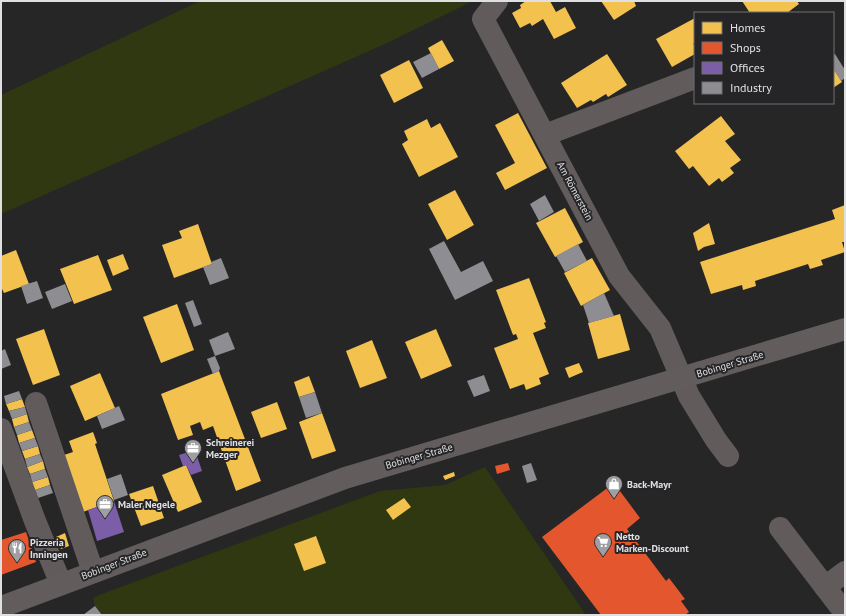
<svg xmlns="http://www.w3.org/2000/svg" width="846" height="616" font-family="'PT Sans',sans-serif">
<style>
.green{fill:#2f3810}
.homes{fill:#f2c14e}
.shops{fill:#e4572e}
.offices{fill:#7b5ea7}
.industry{fill:#8d8d92}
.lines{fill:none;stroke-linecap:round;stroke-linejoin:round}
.minor{stroke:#625b5c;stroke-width:22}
.major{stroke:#625c5d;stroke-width:22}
.labels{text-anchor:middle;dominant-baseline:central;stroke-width:4;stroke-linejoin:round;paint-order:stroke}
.street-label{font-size:10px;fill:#e0e0e2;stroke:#252528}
.poi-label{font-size:10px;font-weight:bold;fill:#e0e0e2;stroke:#252528;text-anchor:start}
</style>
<rect width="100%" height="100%" fill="#262627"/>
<g class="green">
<polygon points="200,1 473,1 385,44 1,214 1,95"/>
<polygon points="485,467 586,615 102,615 95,606 93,598 99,595 380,491 445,485"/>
</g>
<g class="homes">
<polygon points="526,1 550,1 556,12 565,7 576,28 554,39 543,19 532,26 530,23 520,28 512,13 521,8 520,5"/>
<polygon points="601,1 634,1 636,6 614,20"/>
<polygon points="742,1 797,1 799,4 787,13 750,13"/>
<polygon points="695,18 695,43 693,44 695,46 695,54 672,67 656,39"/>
<polygon points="442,40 454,61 439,69 428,48"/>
<polygon points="607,54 627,85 608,97 606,94 593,102 591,100 577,108 561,83"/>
<polygon points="409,60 423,88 394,103 380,75"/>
<polygon points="833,68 842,82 833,88"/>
<polygon points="518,113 547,168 505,190 496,173 515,163 495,125"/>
<polygon points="721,116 735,134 725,141 741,160 730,168 734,173 722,182 719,178 709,186 693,166 689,169 675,151"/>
<polygon points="427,119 431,128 440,123 458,157 419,177 402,144 408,140 404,131"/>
<polygon points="455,190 474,225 447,240 428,204"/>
<polygon points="845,205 845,242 842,242 845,252 821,260 823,265 810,269 808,264 755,281 756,286 743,290 742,285 711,294 700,262 835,219 832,210"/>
<polygon points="565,208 583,242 555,257 536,223"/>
<polygon points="709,223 715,244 704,247 698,251 693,233"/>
<polygon points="198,224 212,264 174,278 162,245 182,238 179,231"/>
<polygon points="16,250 29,284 4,293 1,287 1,256"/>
<polygon points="123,254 129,269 113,276 107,260"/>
<polygon points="98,255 112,290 74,304 60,269"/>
<polygon points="592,258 610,290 581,306 564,273"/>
<polygon points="529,278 546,322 544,323 546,328 533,333 549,374 539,378 541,384 526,390 524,384 510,389 494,348 518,339 516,334 513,335 496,290"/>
<polygon points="177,304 194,350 161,363 143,317"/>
<polygon points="620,314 630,350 598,359 588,323"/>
<polygon points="44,329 60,375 33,385 16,339"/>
<polygon points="436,329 452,366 421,379 405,342"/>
<polygon points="372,340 387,378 360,388 346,351"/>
<polygon points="579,363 583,372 569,378 565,368"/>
<polygon points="219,371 261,481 236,491 213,426 203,430 200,422 190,426 193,435 178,440 161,394"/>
<polygon points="100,373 115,408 85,421 70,386"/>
<polygon points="309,376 315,392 299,397 294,382"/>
<polygon points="22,399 25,407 9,411 6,404"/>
<polygon points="277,402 287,429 261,438 251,412"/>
<polygon points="322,413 336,451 312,459 299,422"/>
<polygon points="27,414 29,422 14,427 12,419"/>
<polygon points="32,430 35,438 19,443 17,435"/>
<polygon points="93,432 97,443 95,444 114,501 80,513 61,456 73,452 69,441"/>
<polygon points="38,446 40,454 25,459 22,451"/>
<polygon points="43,461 45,469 30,474 27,467"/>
<polygon points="186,465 202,502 178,512 162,475"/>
<polygon points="454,472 455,476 445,480 443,476"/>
<polygon points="48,477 50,485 35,490 32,482"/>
<polygon points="153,486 164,518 141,526 129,494"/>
<polygon points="404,498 411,507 393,520 386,510"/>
<polygon points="65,533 69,546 61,549 56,537"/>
<polygon points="316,536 326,563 304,571 294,544"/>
</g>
<g class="shops">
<polygon points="508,463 510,470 497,474 495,466"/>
<polygon points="614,483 640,518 627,529 666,581 669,578 685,599 681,601 689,612 685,615 601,615 542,537"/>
<polygon points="26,532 36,562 1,575 1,540"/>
</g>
<g class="offices">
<polygon points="195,450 202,471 191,475 186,465 183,466 179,455"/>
<polygon points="114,501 124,532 97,541 88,510"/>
</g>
<g class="industry">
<polygon points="431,53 439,69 422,78 413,62"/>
<polygon points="835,54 845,70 845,78 841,81 833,68 833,55"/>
<polygon points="545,195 554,212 539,221 530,204"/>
<polygon points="444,241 461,272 483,261 493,281 455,300 429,249"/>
<polygon points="578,244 587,261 565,272 556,256"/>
<polygon points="221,258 229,278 210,285 203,267 212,264 211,262"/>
<polygon points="37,281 43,298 27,304 21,286"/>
<polygon points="65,284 72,301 52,309 45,292"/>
<polygon points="604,293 614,316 589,323 583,305"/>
<polygon points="193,300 202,324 194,327 185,303"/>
<polygon points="228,332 235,349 215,356 209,340"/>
<polygon points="5,349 11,365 1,369 1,351"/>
<polygon points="215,356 220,368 219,371 213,374 207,359"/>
<polygon points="484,375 490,391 474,397 467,381"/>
<polygon points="19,391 22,399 6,404 4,396"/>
<polygon points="315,392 322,413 306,418 299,397"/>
<polygon points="119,406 125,420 102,429 97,416"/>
<polygon points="25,407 27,414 12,419 9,411"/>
<polygon points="29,422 32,430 17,435 14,427"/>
<polygon points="35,438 38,446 22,451 19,443"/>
<polygon points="40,454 43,461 27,467 25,459"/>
<polygon points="531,463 537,480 527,483 522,466"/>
<polygon points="45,469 48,477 32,482 30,474"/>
<polygon points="121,474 128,495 114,500 107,479"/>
<polygon points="50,485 53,493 38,498 35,490"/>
<polygon points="95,606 102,615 83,615"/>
</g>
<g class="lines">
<g class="minor">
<polyline points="497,1 483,19 619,276 660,328 689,396 716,440 728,456"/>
<polyline points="545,135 695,78"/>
<polyline points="36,403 93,572"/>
<polyline points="1,429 35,521 61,584"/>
<polyline points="780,528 845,613"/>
<polyline points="825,587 845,572"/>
</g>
<polyline class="major" points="1,607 345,478 845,329"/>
</g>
<defs>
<symbol id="office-pin" viewBox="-11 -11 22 30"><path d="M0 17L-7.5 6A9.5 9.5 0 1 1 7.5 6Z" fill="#9f9fa1" stroke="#252528"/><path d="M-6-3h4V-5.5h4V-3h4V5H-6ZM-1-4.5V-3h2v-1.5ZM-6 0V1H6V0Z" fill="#fff"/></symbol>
<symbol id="shop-pin" viewBox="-11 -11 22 30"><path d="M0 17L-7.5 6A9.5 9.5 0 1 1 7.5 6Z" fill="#9f9fa1" stroke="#252528"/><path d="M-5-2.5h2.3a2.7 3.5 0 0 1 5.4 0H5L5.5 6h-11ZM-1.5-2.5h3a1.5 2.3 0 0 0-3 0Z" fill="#fff"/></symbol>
<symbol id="supermarket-pin" viewBox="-11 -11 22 30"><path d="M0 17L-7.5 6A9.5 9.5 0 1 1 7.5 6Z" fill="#9f9fa1" stroke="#252528"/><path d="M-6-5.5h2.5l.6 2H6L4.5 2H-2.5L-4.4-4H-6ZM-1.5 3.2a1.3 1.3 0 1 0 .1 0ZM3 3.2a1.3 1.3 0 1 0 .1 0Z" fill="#fff"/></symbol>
<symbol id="restaurant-pin" viewBox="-11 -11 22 30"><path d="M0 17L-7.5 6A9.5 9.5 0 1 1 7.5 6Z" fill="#9f9fa1" stroke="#252528"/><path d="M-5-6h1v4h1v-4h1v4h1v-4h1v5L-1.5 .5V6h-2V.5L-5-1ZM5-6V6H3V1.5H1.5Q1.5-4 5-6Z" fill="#fff"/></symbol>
</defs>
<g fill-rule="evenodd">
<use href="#office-pin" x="183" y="438" width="20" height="27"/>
<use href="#shop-pin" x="604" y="474" width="20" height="27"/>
<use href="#office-pin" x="95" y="494" width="20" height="27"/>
<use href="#supermarket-pin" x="593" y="532" width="20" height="27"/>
<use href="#restaurant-pin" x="7" y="538" width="20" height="27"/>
</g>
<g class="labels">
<g class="street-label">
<text transform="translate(575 191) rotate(62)">Am Römerstein</text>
<text transform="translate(730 364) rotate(-17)">Bobinger Straße</text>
<text transform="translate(419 456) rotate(-16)">Bobinger Straße</text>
<text transform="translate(114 564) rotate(-21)">Bobinger Straße</text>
</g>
<g class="poi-label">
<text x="206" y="442">Schreinerei<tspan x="206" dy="12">Mezger</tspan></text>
<text x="627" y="484">Back-Mayr</text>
<text x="118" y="504">Maler Negele</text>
<text x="616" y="536">Netto<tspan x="616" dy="12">Marken-Discount</tspan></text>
<text x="30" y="542">Pizzeria<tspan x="30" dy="12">Inningen</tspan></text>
</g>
</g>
<rect width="846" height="616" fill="none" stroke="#e0e0e2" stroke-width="4"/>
<rect x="694" y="12" width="140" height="92" fill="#252528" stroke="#707072"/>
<rect x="702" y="22" width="20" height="12" fill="#f2c14e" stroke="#707072"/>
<text x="730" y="32" font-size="12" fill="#e0e0e2">Homes</text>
<rect x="702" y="42" width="20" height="12" fill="#e4572e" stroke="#707072"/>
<text x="730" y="52" font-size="12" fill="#e0e0e2">Shops</text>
<rect x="702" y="62" width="20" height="12" fill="#7b5ea7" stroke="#707072"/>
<text x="730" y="72" font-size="12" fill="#e0e0e2">Offices</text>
<rect x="702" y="82" width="20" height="12" fill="#8d8d92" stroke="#707072"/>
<text x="730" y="92" font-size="12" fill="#e0e0e2">Industry</text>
</svg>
